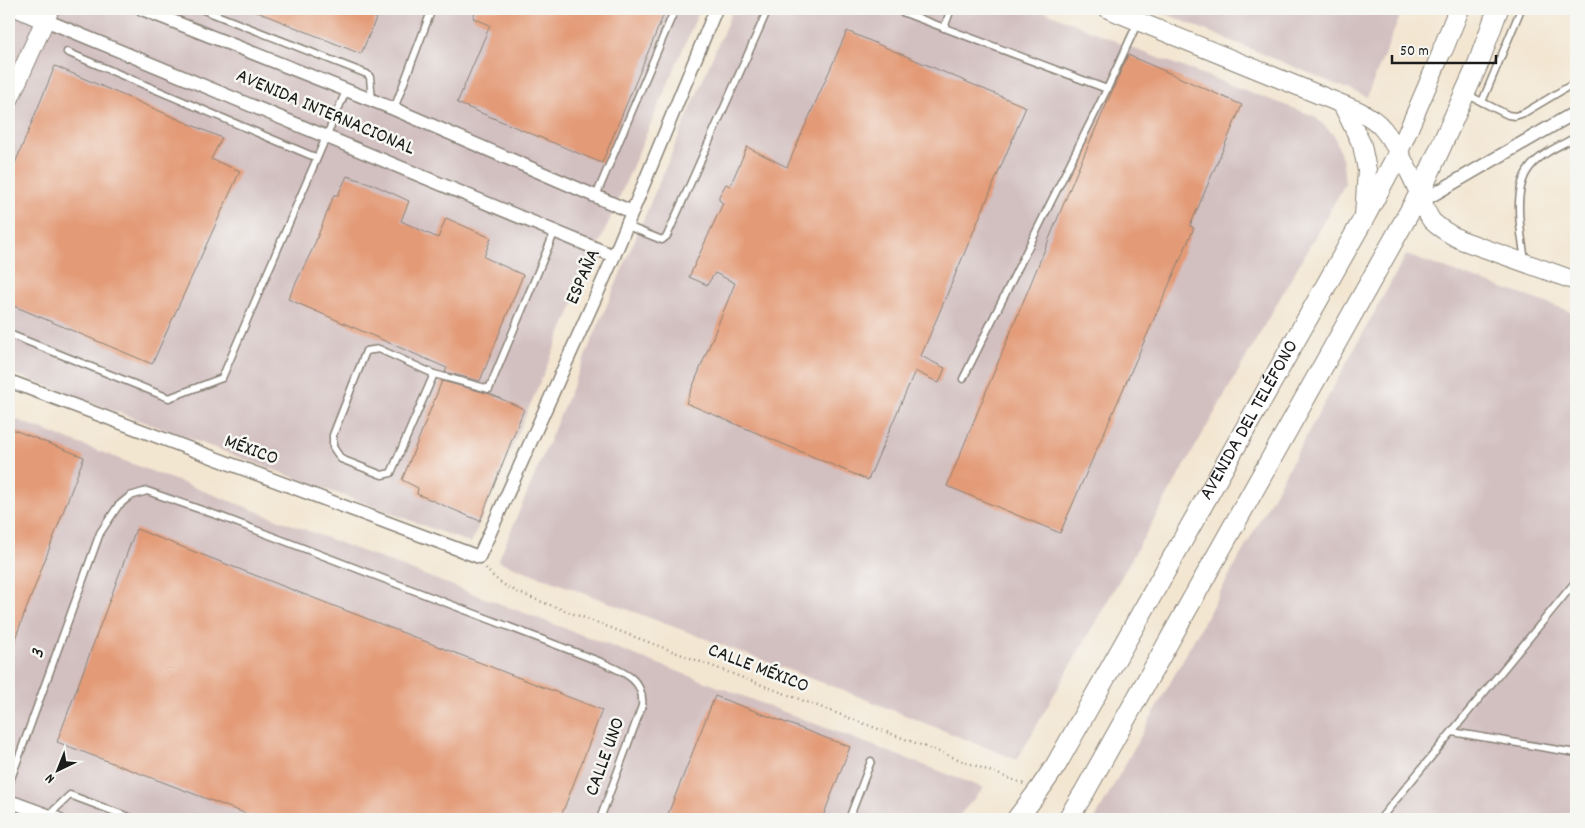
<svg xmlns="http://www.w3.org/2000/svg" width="1585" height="828" font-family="Dekko,sans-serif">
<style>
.industrial{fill:#d2bfc0}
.building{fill:#e39a76}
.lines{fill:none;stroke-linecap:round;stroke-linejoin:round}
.service-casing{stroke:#888176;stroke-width:9}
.minor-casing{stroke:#888176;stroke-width:15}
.secondary-casing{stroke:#888176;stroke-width:20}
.primary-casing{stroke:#888176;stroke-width:22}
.path{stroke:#888176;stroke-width:2.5;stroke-dasharray:1 4;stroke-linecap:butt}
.service{stroke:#fff;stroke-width:6}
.minor{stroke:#fff;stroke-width:12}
.secondary{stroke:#fff;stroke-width:18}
.primary{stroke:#fff;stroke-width:20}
.labels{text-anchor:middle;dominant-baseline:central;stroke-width:5;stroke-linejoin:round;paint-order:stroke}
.street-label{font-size:20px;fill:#1c1c1c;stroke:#f6f6f2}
</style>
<rect width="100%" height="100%" fill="#f6f6f2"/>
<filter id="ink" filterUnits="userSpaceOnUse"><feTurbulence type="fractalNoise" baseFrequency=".02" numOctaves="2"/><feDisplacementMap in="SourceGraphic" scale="10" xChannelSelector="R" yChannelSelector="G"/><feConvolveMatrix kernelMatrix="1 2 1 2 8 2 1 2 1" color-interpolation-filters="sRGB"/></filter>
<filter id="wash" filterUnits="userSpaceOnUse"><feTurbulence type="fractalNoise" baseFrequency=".0096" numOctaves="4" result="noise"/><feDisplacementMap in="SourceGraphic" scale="20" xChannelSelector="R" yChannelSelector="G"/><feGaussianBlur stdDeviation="1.12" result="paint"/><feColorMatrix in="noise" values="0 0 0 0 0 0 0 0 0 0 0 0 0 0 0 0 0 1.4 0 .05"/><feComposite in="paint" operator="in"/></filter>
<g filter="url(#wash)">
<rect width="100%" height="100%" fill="#f3e6d1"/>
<g class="industrial">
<polygon points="9,9 700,9 471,543 9,372"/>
<polygon points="733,9 1039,9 1140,51 1314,116 1334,135 1343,161 1345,184 1017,760 855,695 498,561"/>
<polygon points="1154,9 1403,9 1367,97"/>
<polygon points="1406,255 1576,313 1576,819 1095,819"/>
<polygon points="9,417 984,788 956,819 9,819"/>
</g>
<g id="blocks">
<g class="building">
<polygon points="250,9 380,9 361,54"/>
<polygon points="476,9 666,9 602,163 457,103 490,25 473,18"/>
<polygon points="847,31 1026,107 921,356 945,368 939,383 915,371 868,480 686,403 735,283 715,273 707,285 689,277 723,203 719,200 719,196 726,184 730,186 747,147 787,167"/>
<polygon points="1128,55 1242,105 1190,226 1194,228 1060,533 947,486 1078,169"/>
<polygon points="55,66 222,138 211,159 240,171 152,364 9,304 9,178"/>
<polygon points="347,176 372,184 409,201 401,221 438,238 446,218 491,238 484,257 523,275 480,381 445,372 447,368 288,299 313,248 334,195 338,195"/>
<polygon points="442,381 490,394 524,409 480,521 417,494 418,488 402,480"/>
<polygon points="9,428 84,457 10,652 9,652"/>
<polygon points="136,529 602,710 560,819 260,819 57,742"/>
<polygon points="715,696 850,747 822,819 666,819"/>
</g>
</g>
</g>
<g filter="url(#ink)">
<use href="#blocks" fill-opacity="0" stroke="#888176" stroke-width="1"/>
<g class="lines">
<defs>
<g id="service">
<polyline points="201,9 367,74 370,77 372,101"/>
<polyline points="894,9 1107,89 963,379"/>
<polyline points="944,28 951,9"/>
<polyline points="67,52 317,158"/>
<polyline points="1107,89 1138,22"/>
<polyline points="1468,95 1508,115 1515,116 1524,113 1576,82"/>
<polyline points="1482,102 1521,9"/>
<polyline points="394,109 432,9"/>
<polyline points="596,196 675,9"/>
<polyline points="627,226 662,240 667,236 768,9"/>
<path d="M1525,260C1521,233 1511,189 1531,166C1542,153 1561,145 1576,137"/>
<polyline points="9,334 169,398 222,378 346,91"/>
<polyline points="434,374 391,473 382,475 341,459 333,447 333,435 366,351 379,349 434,374 489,389 555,231"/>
<polyline points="1452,732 1576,753"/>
<path d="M9,784L100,533L118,506L130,496L147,491L222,517L601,662C623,672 645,679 642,706L600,819"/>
<polyline points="48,816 70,795 134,819"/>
<polyline points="196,819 197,819"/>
<polyline points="849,819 871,761"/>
<polyline points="1380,819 1576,581"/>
</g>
<g id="minor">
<polyline points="142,9 394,109 632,212"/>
<polyline points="45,20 614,256"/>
<polyline points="1422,201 1576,112"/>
<polyline points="9,381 479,557 614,256 716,9"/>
<polyline points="9,801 58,819"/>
</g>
<g id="secondary">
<polyline points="20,9 45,20"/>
<path d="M1108,9L1359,111C1368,116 1377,121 1383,129C1396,145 1411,174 1419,193C1424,202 1425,212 1432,221C1440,229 1451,235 1461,240L1576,281"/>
<polyline points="9,100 50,9"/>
<polyline points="1343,106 1362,145 1367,170 1364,216"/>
<polyline points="1398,154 1443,49"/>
</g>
<g id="primary">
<polyline points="1443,49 1459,9"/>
<path id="s1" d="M1017,819L1039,790L1056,765L1364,218L1398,154"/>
<polyline points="1068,819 1085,791 1420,193 1478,64 1498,9"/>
</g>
</defs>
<use href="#service" class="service-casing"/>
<use href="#minor" class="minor-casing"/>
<use href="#secondary" class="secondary-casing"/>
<use href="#primary" class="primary-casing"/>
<path class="path" d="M486,568C499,586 518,592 537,600L1024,784"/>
<use href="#service" class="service"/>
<use href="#minor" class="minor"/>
<use href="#secondary" class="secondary"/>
<use href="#primary" class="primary"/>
</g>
</g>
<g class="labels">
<g class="street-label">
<text transform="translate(325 113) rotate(23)">AVENIDA INTERNACIONAL</text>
<text transform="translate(584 277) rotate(-66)">ESPAÑA</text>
<text stroke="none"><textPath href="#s1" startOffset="462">AVENIDA DEL TELÉFONO</textPath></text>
<text transform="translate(251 451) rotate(20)">MÉXICO</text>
<text transform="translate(39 653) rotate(-70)">3</text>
<text transform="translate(758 669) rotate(21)">CALLE MÉXICO</text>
<text transform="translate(606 757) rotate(-70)">CALLE UNO</text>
</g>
</g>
<rect width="1585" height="828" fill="none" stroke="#f6f6f2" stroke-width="30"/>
<g transform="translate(58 770) rotate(223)" stroke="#f6f6f2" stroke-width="4" paint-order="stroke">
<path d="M0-4L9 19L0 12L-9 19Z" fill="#1c1c1c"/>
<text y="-8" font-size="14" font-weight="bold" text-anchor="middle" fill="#1c1c1c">N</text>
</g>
<path d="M1392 55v8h104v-8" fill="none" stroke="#1c1c1c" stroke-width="2.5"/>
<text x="1400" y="55" font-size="15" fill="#1c1c1c" stroke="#f6f6f2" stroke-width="4" paint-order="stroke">50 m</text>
</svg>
